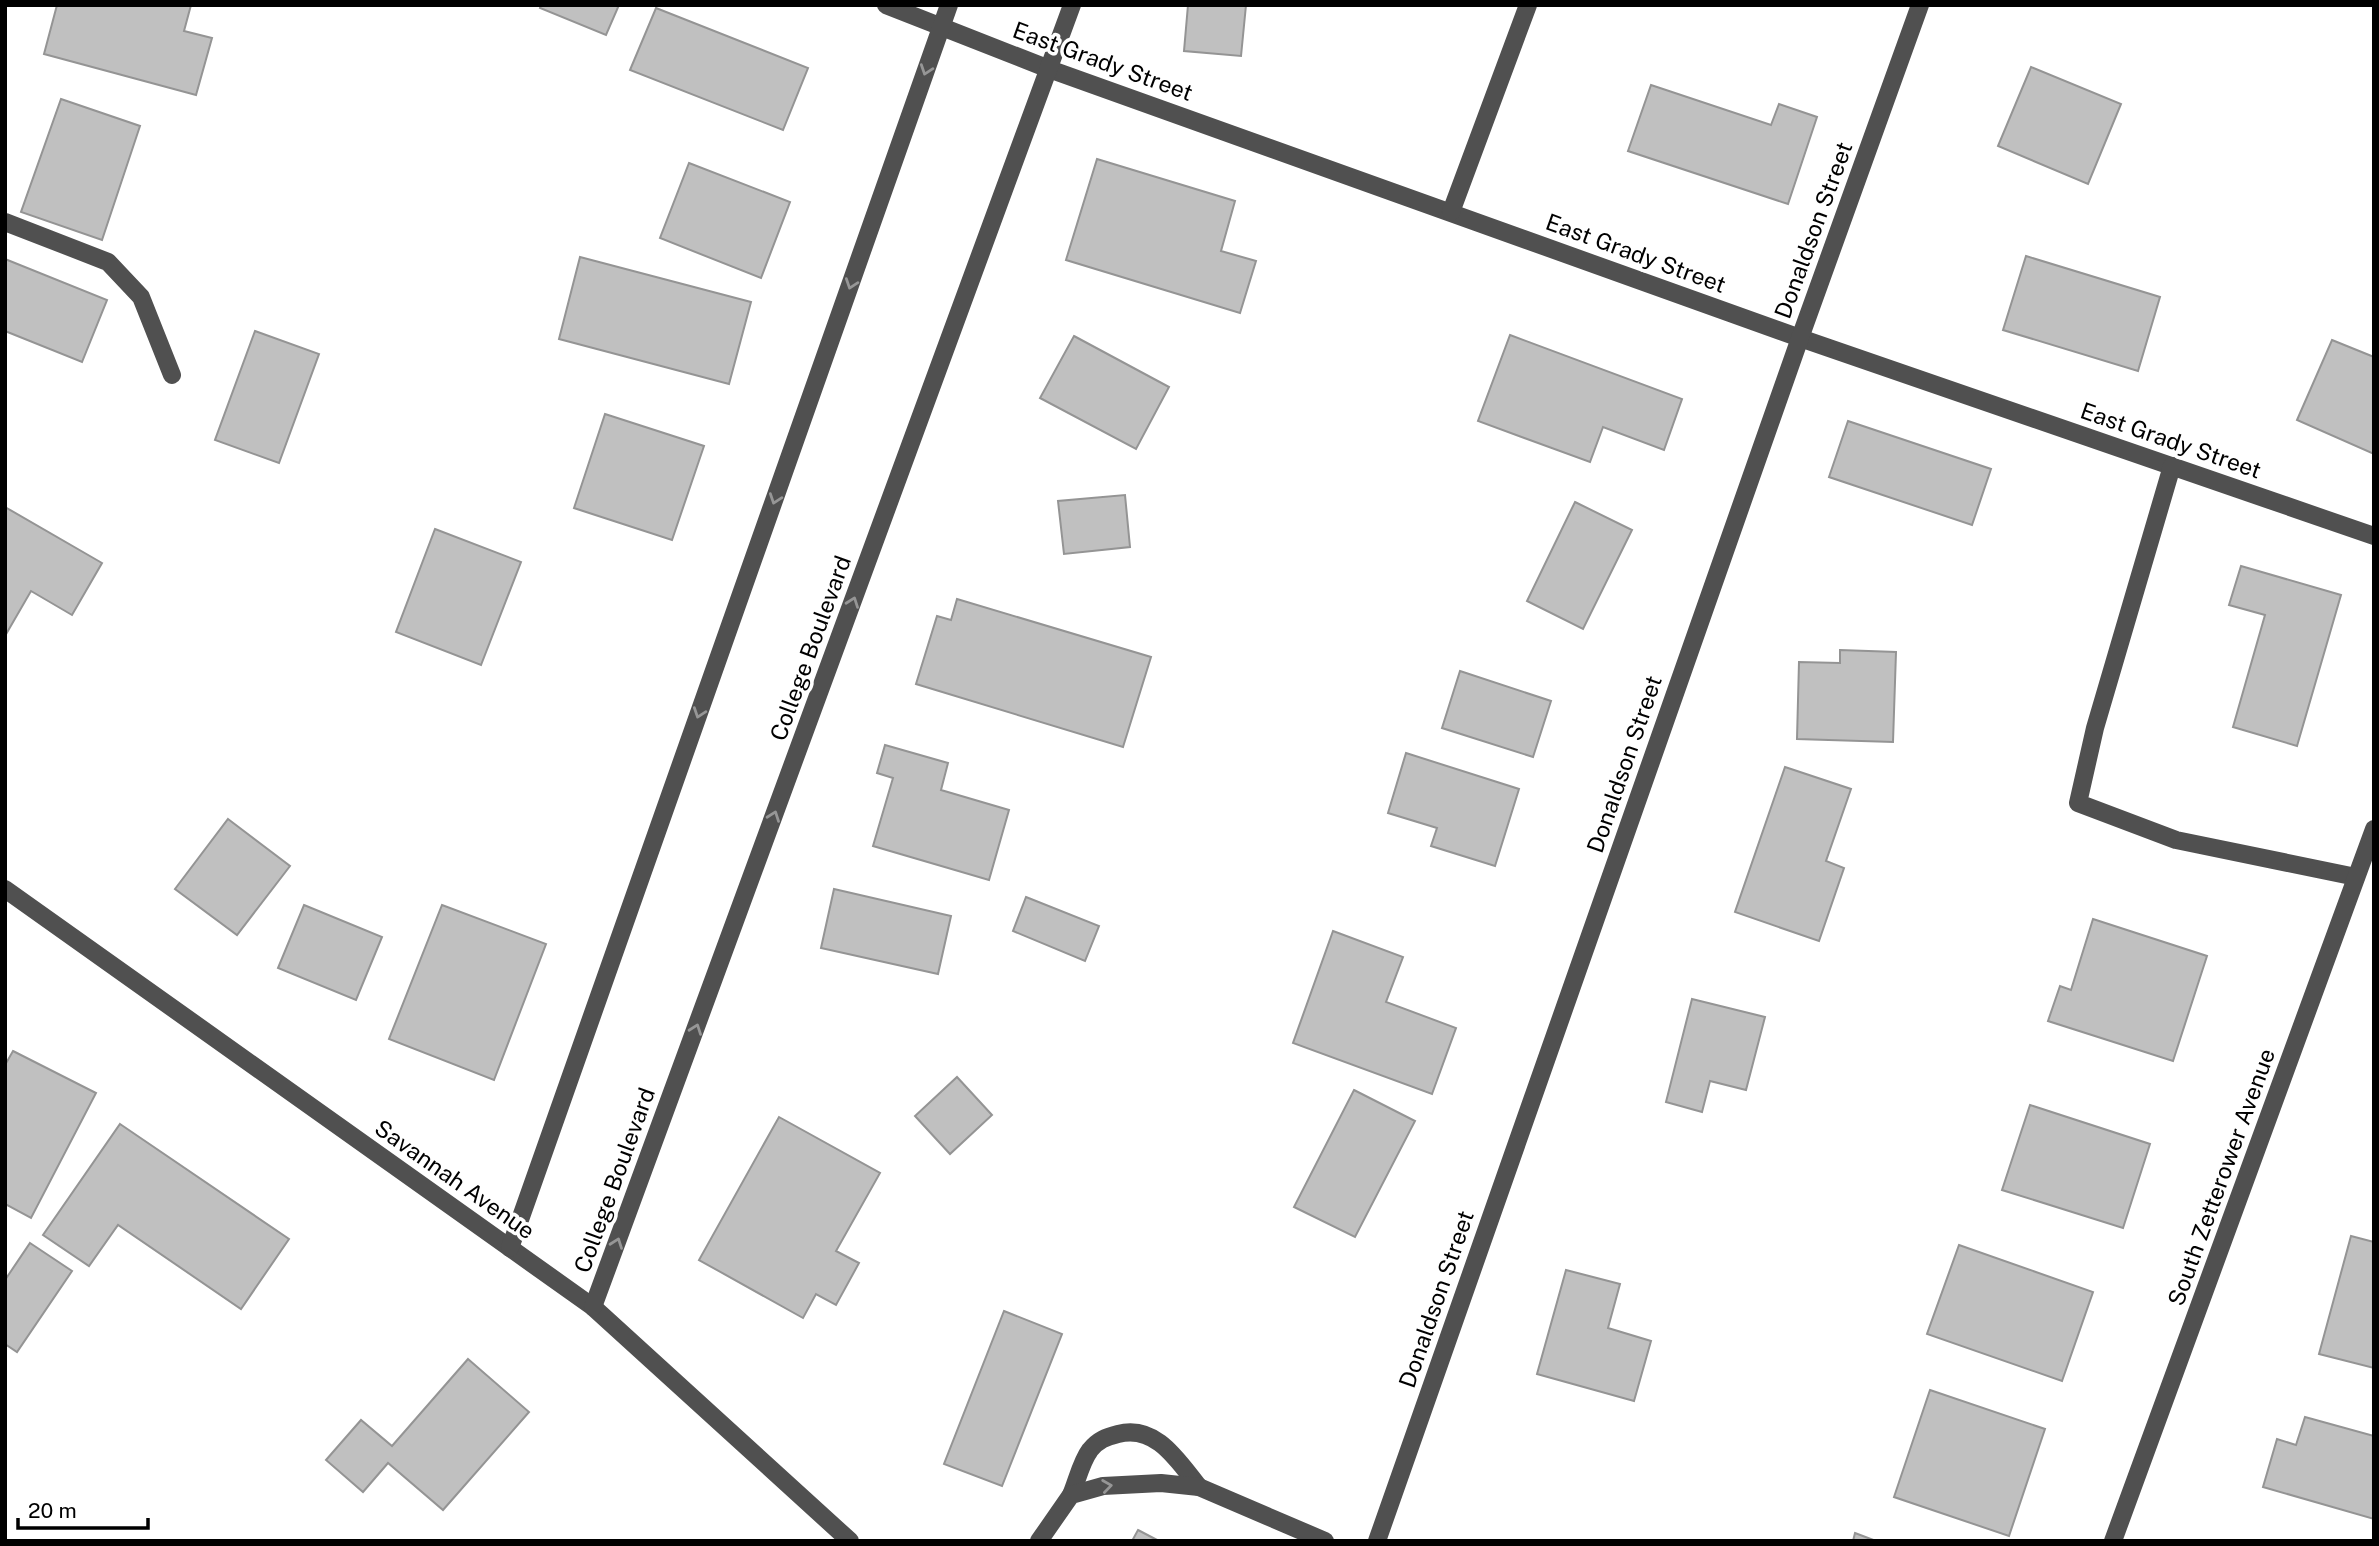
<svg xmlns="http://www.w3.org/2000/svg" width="2379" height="1546" font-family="'Public Sans',sans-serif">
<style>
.building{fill:#c0c0c0;stroke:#949494;stroke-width:2}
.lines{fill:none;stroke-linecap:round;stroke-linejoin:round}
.minor{stroke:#505050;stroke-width:18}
.oneway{stroke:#969696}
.labels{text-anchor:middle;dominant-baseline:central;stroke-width:7;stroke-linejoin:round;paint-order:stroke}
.street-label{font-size:23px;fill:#000;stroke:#fff}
</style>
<rect width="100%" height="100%" fill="#fff"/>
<g class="building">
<polygon points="57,5 191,5 184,31 212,38 196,95 44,54"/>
<polygon points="541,5 619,5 606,35 540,8"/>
<polygon points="1188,5 1246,5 1241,56 1184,51"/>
<polygon points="656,8 808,68 783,130 630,70"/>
<polygon points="2031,67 2121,104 2088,184 1998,146"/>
<polygon points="1651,85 1771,125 1779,104 1817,117 1788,204 1628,151"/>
<polygon points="61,99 140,126 102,240 21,212"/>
<polygon points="1097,159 1235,201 1221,251 1256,261 1240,313 1066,260"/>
<polygon points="689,163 790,202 761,278 660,238"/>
<polygon points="2026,256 2160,297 2138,371 2003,330"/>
<polygon points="580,257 751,302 729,384 559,339"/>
<polygon points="5,259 107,300 82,362 5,331"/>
<polygon points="255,331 319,354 279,463 215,440"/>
<polygon points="1510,335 1682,399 1664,450 1603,427 1590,462 1478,421"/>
<polygon points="1074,336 1169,387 1136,449 1040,398"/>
<polygon points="2332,340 2374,357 2374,454 2297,420"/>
<polygon points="605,414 704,446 672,540 574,508"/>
<polygon points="1848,421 1991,469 1972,525 1829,477"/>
<polygon points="1125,495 1130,547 1064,554 1058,501"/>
<polygon points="1575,502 1632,530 1583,629 1527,601"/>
<polygon points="5,507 102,563 72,615 31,591 5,636"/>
<polygon points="435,529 521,562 481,665 396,632"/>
<polygon points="2241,566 2341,595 2297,746 2233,727 2265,615 2229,605"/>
<polygon points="957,599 1151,657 1123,747 916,684 937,616 951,620"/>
<polygon points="1840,650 1896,652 1893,742 1797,739 1799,662 1840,663"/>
<polygon points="1460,671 1551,701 1533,757 1442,728"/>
<polygon points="885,745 948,763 941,790 1009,810 989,880 873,846 893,778 877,773"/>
<polygon points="1406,753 1519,789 1495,866 1431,846 1437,828 1388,813"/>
<polygon points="1785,767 1851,789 1826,861 1844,868 1819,941 1735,912"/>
<polygon points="228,819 290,866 237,935 175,889"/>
<polygon points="834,889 951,916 938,974 821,948"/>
<polygon points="1026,897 1099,926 1085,961 1013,931"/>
<polygon points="304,905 382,937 356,1000 278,968"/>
<polygon points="442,905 546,944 494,1080 389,1039"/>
<polygon points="2093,919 2207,956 2173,1061 2048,1021 2060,986 2071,990"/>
<polygon points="1333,931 1403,957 1386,1002 1456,1028 1432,1094 1293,1043"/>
<polygon points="1692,999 1765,1017 1746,1090 1710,1081 1702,1112 1666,1102"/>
<polygon points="13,1051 96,1093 31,1218 5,1204 5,1065"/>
<polygon points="957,1077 992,1115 950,1154 915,1116"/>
<polygon points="1354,1090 1415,1121 1355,1237 1294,1207"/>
<polygon points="2030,1105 2150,1144 2123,1228 2002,1190"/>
<polygon points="779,1117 880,1173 836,1251 859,1263 836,1305 816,1294 803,1318 699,1260"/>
<polygon points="120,1124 289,1239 241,1309 118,1225 89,1266 43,1235"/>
<polygon points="2351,1236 2374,1242 2374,1368 2319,1354"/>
<polygon points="30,1243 72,1271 17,1352 5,1344 5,1280"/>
<polygon points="1959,1245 2093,1292 2062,1381 1927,1334"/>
<polygon points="1566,1270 1620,1284 1608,1328 1651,1341 1634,1401 1537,1374"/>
<polygon points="1004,1311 1062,1334 1002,1486 944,1464"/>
<polygon points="468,1359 529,1412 443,1510 388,1463 363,1492 326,1460 361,1420 392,1446"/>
<polygon points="1930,1390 2045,1429 2009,1536 1894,1497"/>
<polygon points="2305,1417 2374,1436 2374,1519 2263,1487 2277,1439 2296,1445"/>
<polygon points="1138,1530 1159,1541 1132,1541"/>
<polygon points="1855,1533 1876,1541 1853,1541"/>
</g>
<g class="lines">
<g class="minor">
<polyline points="886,5 1049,69 1800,338 2374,536"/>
<polyline points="1451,212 1528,5"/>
<polyline points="5,222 108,262 141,297 172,375"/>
<polyline points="2172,466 2095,728 2078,803 2176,840 2356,877"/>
<polyline points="5,889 593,1307 850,1541"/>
<polyline points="510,1248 949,5"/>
<polyline points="593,1307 1072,5"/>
<path d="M1071,1495C1077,1481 1081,1462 1090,1450C1098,1440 1106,1437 1118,1434C1156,1424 1178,1461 1199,1487"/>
<polyline points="1039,1541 1071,1495 1103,1486 1161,1483 1199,1487 1325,1541"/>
<polyline points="1377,1541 1800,338 1920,5"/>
<polyline points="2113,1541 2374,829"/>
</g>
</g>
<defs><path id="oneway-chevron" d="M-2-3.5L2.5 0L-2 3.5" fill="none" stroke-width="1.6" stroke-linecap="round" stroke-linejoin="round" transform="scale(1.75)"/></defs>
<g class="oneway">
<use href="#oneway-chevron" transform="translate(926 70) rotate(109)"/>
<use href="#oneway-chevron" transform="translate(851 284) rotate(109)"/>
<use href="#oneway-chevron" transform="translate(775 499) rotate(109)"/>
<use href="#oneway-chevron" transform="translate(853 602) rotate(-70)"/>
<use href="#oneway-chevron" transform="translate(699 713) rotate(109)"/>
<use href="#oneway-chevron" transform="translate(774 816) rotate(-70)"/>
<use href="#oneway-chevron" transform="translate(696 1029) rotate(-70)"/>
<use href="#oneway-chevron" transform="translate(617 1243) rotate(-70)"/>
<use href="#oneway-chevron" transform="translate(1107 1486) rotate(-8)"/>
</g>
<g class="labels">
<g class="street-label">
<text transform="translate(1103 61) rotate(20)">East Grady Street</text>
<text transform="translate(1813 230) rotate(-70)">Donaldson Street</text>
<text transform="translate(1636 253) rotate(20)">East Grady Street</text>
<text transform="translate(2171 440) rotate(19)">East Grady Street</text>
<text transform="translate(810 648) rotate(-70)">College Boulevard</text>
<text transform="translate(1624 764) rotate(-71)">Donaldson Street</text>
<text transform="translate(2221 1177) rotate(-70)">South Zetterower Avenue</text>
<text transform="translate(455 1179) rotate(35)">Savannah Avenue</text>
<text transform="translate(614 1180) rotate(-70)">College Boulevard</text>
<text transform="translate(1436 1299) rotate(-71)">Donaldson Street</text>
</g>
</g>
<rect width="2379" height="1546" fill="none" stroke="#000000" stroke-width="14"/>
<path d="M18 1518v10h130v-10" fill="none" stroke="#000000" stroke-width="3.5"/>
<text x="28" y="1518" font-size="21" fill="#000000" stroke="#ffffff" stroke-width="5" paint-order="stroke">20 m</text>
</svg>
